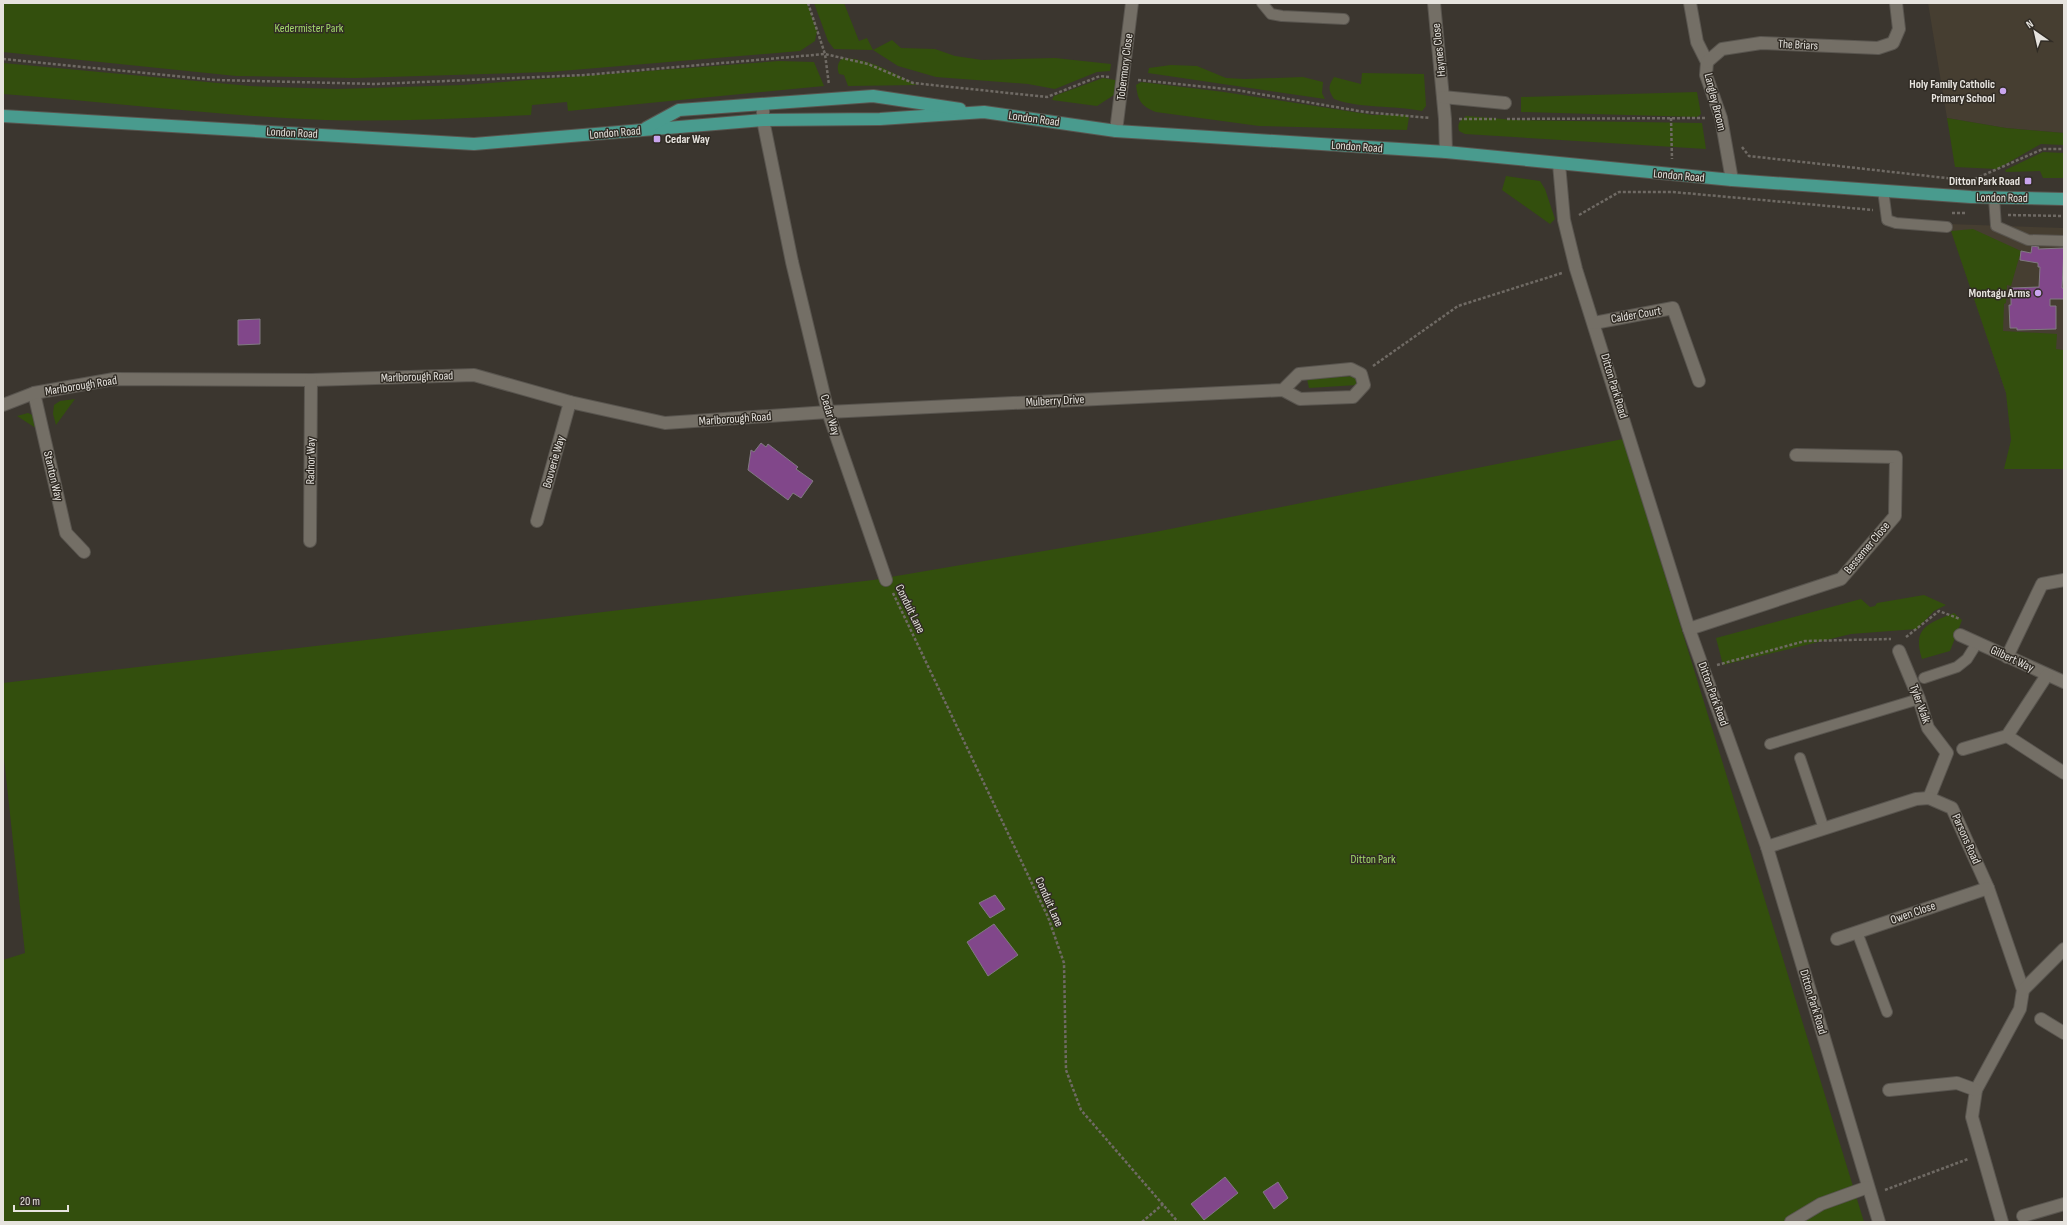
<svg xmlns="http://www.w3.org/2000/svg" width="2067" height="1225" font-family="'Sofia Sans Condensed',sans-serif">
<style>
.built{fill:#463e31}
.green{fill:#334f0d}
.building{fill:#81478a;stroke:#817a82}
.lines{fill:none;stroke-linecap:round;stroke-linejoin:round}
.lane-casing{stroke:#59554f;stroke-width:12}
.street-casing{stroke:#59554f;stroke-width:14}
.primary-casing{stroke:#59554f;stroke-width:14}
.path{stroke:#6f6a64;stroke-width:2.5;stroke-dasharray:3 2;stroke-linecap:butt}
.lane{stroke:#746f66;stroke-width:10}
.street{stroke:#746f66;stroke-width:12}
.primary{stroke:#499b8e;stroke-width:12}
.poi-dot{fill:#c9a5ee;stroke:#312c25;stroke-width:1.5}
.labels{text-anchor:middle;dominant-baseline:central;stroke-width:3;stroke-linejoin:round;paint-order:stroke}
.park-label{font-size:12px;fill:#a3da6b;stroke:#312c25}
.street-label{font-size:12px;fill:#e6e3de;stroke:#312c25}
.poi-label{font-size:12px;font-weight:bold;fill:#e6e3de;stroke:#312c25;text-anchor:end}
</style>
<rect width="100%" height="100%" fill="#3b362f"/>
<g class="built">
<polygon points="1928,3 2064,3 2064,133 2006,128 1947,118"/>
<polygon points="1949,224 2064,228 2064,394 2006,393"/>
</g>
<g class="green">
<polygon points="3,3 807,3 817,31 815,41 800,51 549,72 355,78 236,76 3,52"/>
<polygon points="814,3 844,3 859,41 867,38 873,50 892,40 901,48 935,49 955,56 982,60 1055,58 1111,64 1110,71 1097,72 1055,89 1028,84 936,77 898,66 873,50 834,49 828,41"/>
<path d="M842,58C869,58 893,73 917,85L848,86L844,75L839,74C837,68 837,64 842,58Z"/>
<path d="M779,61L814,62L824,86L568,111L567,102L532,105L531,115C462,118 394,122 325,120C218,116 110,102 3,94V63L250,86L337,89L463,85Z"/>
<polygon points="1171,65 1197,66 1226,78 1245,79 1303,77 1323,82 1322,93 1325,99 1148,73 1149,68"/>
<path d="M1362,73L1424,74L1426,106L1422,111C1393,105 1361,109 1334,99C1328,90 1328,86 1334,77L1361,84Z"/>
<polygon points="1103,78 1121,81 1117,93 1097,106 1052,100 1054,96"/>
<path d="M1141,82L1224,92L1373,115H1406L1409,117L1407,130L1259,126L1156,112C1141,106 1138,101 1136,85Z"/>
<polygon points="1697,92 1701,114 1697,117 1521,112 1521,97"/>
<path d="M1466,116L1515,120L1702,123L1706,149L1465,134L1459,131C1457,123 1460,121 1466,116Z"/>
<polygon points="1947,118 2006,128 2064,133 2064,145 2041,144 1997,169 1955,167"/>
<polygon points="2043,152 2064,153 2064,178 2043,178 2040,171 2006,172 2005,170"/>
<polygon points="1506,176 1540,181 1545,189 1555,219 1550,224 1502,190"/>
<polygon points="1973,229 2021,251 2011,286 2007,285 2006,303 2004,304 2003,331 2057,334 2056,349 2064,350 2064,469 2004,469 2011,440 2006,393 1951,231"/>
<polygon points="1356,376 1357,385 1309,388 1307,379"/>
<polygon points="75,399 56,425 53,414 54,405 60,401"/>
<polygon points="28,413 39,418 45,434 17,416"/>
<polygon points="1623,439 1864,1222 3,1222 3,960 25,953 3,749 3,683 873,580 1155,532"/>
<polygon points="1924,595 1946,605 1934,611 1917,629 1851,634 1723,665 1716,638 1861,599 1870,607 1875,606 1877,603"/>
<path d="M1954,613L1962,620L1950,651L1922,659C1912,627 1928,624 1954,613Z"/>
</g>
<g class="building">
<polygon points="2032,246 2039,247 2038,249 2064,248 2062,288 2064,288 2064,299 2050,299 2050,306 2056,306 2056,329 2017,330 2017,328 2010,328 2009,305 2011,305 2011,288 2039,287 2040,267 2038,267 2038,263 2020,260 2021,251 2031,253"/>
<polygon points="260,319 260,344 238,345 238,320"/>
<polygon points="761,443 766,447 768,444 798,467 796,469 813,481 801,498 793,493 788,500 748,470 751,450 754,452"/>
<polygon points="995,895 1005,909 990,918 979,903"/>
<polygon points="994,924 1018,955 988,976 967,942"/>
<polygon points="1225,1177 1238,1193 1204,1220 1191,1204"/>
<polygon points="1278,1182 1288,1198 1274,1209 1263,1192"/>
</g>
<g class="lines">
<defs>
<g id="lane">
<polyline points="1262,3 1271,14 1282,16 1344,19"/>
<polyline points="1883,190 1887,220 1896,223 1947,227"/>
<polyline points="1994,198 1996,226 2028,240 2064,241"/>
<polyline points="1924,678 1957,667 1967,659 1977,643"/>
<polyline points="1770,744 1919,699"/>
<polyline points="1800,758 1824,829"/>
<polyline points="1857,932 1887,1012"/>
</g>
<g id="street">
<polyline points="1434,3 1445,119 1446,152"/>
<polyline points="1690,3 1697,42 1707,62 1706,75 1721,118 1732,180"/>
<polyline points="1707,62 1722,49 1761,43 1878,48 1893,43 1899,29 1896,3"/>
<polyline points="1443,97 1505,103"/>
<polyline points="763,104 763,120 792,262 828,412 886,580"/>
<polyline points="1116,131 1132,3"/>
<polyline points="1559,164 1564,220 1576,269 1689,629 1767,847 1879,1222"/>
<polyline points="1594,323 1673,308 1699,381"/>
<polyline points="34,393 66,533 84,552"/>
<polyline points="3,405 34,393 114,379 311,380 474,375 570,402 665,423 828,412 1283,390 1299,374 1351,369 1361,374 1364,385 1353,397 1300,399 1283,390"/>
<polyline points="537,521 570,402"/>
<polyline points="310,541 311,380"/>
<polyline points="1689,629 1841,579 1895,516 1896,457 1796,455"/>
<polyline points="1960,635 2064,682"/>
<polyline points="1899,651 1919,699 1928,728 1947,753 1929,798"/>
<polyline points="2007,657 2042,584 2064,580"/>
<polyline points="2007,736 2064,773"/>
<polyline points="1963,749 2007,736 2047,675"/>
<polyline points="1767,847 1916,799 1929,798 1952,808 1988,888 2023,990 2020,1009 1976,1090 1972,1117 2002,1222"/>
<polyline points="1837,939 1988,888"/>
<polyline points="2023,990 2064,949"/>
<polyline points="2041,1019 2064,1033"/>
<polyline points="1889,1090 1957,1083 1976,1090"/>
<polyline points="2023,1216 2064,1204"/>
<polyline points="1791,1222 1821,1204 1868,1187"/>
</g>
<g id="primary">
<polyline points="3,116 474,144 763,120 880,119 984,112 1116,131 1446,152 1732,180 1971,197 2064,199"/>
<polyline points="646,128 679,110 873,96 960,109"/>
</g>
</defs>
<use href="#lane" class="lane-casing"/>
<use href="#street" class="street-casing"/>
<use href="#primary" class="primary-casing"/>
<g class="path">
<polyline points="808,3 825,54 829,85"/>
<polyline points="3,59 215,80 376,84 585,75 825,54 868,64 913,83 1047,97 1100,76 1109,77"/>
<polyline points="1138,80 1236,90 1365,112 1430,118"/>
<polyline points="1671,118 1672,159"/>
<polyline points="1459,119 1496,119"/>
<polyline points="1507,119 1706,118"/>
<polyline points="1742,147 1749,156 1955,179"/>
<polyline points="1970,181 2043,149 2064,149"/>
<polyline points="1952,213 1967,213"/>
<polyline points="1579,215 1619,192 1673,192 1873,210"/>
<polyline points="2008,215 2064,216"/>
<polyline points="1373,366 1458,306 1562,273"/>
<polyline points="893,593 1048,917 1064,963 1066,1070 1081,1110 1178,1222"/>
<polyline points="1906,637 1939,611 1960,619"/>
<polyline points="1717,665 1805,641 1891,639"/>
<polyline points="1885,1190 1968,1159"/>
<polyline points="1142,1222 1163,1204"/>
</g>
<use href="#lane" class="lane"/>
<use href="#street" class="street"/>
<use href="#primary" class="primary"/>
</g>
<g class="poi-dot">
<circle cx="2003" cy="91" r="4"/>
<rect x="653" y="135" width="8" height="8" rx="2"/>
<rect x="2024" y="177" width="8" height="8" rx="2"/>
<circle cx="2038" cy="293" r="4"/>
</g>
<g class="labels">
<g class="park-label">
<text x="309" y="28">Kedermister Park</text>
<text x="1373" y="859">Ditton Park</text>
</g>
<g class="street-label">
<text transform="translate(1798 45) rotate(3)">The Briars</text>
<text transform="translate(1439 50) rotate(-96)">Haynes Close</text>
<text transform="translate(1125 67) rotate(-83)">Tobermory Close</text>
<text transform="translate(1715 102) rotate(76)">Langley Broom</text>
<text transform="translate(1034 119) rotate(8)">London Road</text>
<text transform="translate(292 133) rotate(3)">London Road</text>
<text transform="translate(615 133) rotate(-5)">London Road</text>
<text transform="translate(1357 147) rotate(4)">London Road</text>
<text transform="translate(1679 176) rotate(5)">London Road</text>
<text transform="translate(2002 198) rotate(1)">London Road</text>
<text transform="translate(1636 315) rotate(-10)">Calder Court</text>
<text transform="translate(417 377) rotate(-2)">Marlborough Road</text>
<text transform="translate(81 386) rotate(-9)">Marlborough Road</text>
<text transform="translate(1614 386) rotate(73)">Ditton Park Road</text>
<text transform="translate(1055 401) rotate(-3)">Mulberry Drive</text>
<text transform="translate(830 415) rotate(73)">Cedar Way</text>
<text transform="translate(735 419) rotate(-4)">Marlborough Road</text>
<text transform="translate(311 461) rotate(-89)">Radnor Way</text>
<text transform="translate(554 462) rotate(-74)">Bouverie Way</text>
<text transform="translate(53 476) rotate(77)">Stanton Way</text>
<text transform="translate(1867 548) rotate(-50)">Bessemer Close</text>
<text transform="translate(910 609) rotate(64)">Conduit Lane</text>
<text transform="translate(2012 659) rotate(25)">Gilbert Way</text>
<text transform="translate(1713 694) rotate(70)">Ditton Park Road</text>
<text transform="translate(1920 704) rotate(70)">Tyler Walk</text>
<text transform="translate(1966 839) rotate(66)">Parsons Road</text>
<text transform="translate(1049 902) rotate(66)">Conduit Lane</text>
<text transform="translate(1913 913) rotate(-19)">Owen Close</text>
<text transform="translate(1813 1002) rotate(73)">Ditton Park Road</text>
</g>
<g class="poi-label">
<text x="1995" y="84">Holy Family Catholic<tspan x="1995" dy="14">Primary School</tspan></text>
<text x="665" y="139" text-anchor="start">Cedar Way</text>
<text x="2020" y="181">Ditton Park Road</text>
<text x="2030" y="293">Montagu Arms</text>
</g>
</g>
<rect width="2067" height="1225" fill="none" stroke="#e6e3de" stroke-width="8"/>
<g transform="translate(2035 32) rotate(326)" stroke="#312c25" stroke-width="3" paint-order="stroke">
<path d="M0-3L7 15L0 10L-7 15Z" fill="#e6e3de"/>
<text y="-6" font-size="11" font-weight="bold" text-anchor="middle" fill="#e6e3de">N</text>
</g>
<path d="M14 1205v6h54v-6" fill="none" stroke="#e6e3de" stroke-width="2"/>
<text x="20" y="1205" font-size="12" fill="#e6e3de" stroke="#312c25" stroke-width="3" paint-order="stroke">20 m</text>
</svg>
